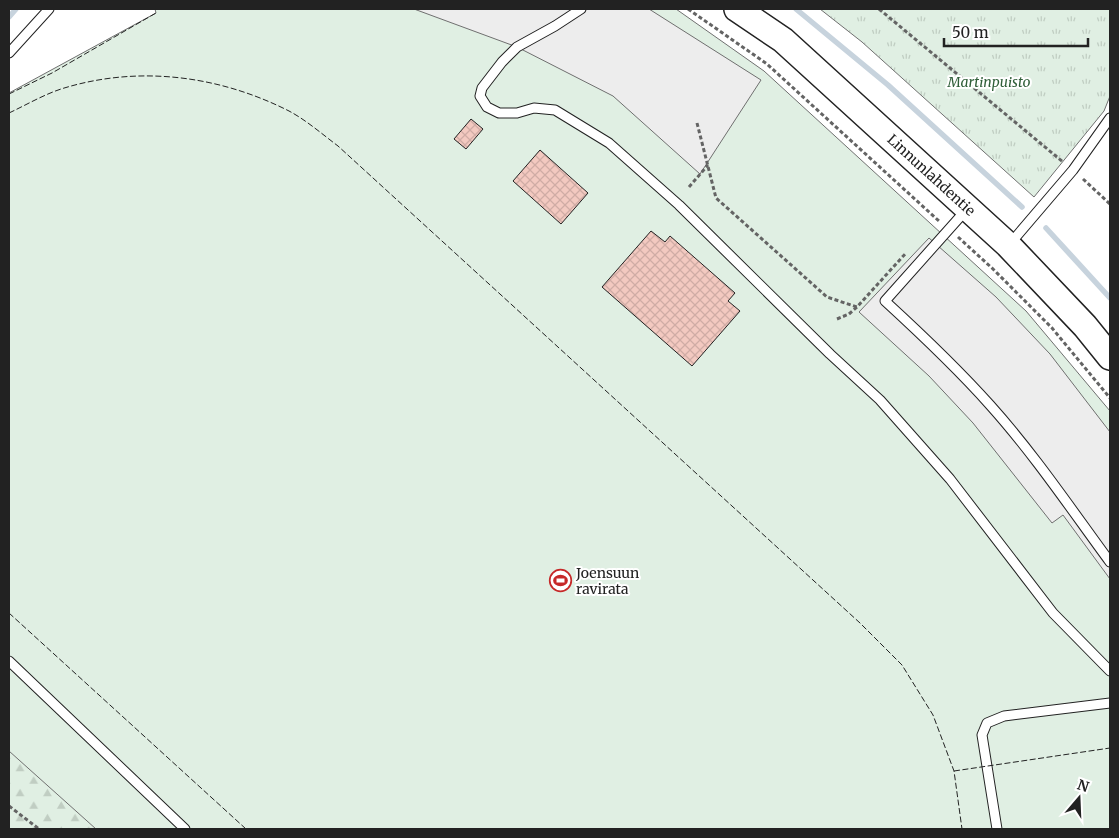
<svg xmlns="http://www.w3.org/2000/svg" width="1119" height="838" font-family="Merriweather,serif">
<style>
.grass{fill:url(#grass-tufts);stroke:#6f6f6f}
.forest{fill:url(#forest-firs);stroke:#6f6f6f}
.garden{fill:#e0efe3;stroke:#6f6f6f}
.parking{fill:#ededed;stroke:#6f6f6f}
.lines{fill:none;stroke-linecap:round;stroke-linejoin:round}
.stream{stroke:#c7d3dd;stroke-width:5.5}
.building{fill:url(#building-cross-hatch);stroke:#222}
.lane-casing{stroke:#222;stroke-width:11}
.secondary-casing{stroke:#222;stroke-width:28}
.path{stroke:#646464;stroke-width:3;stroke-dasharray:4 2.5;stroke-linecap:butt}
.lane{stroke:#fff;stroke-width:9}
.secondary{stroke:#fff;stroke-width:25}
.fence{stroke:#222;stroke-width:1;stroke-dasharray:6 2.5;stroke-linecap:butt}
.labels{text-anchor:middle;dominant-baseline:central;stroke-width:4;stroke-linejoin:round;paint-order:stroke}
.park-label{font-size:14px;font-style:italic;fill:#2f5e38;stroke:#fff}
.street-label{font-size:14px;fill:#222;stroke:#fff}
.poi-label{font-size:14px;fill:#222;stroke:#fff;text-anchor:start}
</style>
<defs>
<pattern id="grass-tufts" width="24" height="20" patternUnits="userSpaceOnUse" patternTransform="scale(1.25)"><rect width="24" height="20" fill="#e0efe3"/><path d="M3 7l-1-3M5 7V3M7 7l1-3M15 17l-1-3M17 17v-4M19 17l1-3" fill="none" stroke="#c0cdc2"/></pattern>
<pattern id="forest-firs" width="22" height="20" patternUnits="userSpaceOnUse" patternTransform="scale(1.25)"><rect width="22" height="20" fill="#e0efe3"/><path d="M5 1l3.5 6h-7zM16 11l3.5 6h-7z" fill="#c0cdc2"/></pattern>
<pattern id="building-cross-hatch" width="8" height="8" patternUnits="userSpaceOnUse" patternTransform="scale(1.25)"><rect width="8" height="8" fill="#f3c9c0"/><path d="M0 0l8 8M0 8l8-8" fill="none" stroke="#d0aca5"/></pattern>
</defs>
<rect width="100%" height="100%" fill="#fff"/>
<polygon class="grass" points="820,9 1110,9 1110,96 1104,111 1034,197 862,42"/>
<polygon class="forest" points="9,742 105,829 9,829"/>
<polygon class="garden" points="155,9 676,9 764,71 1026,311 1110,411 1110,829 96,829 9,751 9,93 156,13"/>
<g class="parking">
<polygon points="414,9 649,9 761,80 700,174 613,96 517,47"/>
<polygon points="929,238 996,297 1050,354 1110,432 1110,579 1063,515 1052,523 973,423 929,376 859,312"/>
</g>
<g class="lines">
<g class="stream">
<polyline points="796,9 888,85 1022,207"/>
<polyline points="9,17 16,9"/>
<polyline points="1046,228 1110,298"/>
</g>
</g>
<g class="building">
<polygon points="471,119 483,129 466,149 454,139"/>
<polygon points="540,150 588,193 561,224 513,181"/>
<polygon points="651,231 665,242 670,236 735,293 728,301 740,311 692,366 602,287"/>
</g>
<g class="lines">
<defs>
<g id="lane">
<polyline points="581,9 555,26 517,47 502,62 482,88 480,96 487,107 499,113 517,113 534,108 555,110 609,143 679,205 830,354 880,400 950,479 1053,613 1110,671"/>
<polyline points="9,53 49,9"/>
<path d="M967,209L885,301C921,334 957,368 990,405C1034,454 1071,509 1110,562"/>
<polyline points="1009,245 1073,170 1110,118"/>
<polyline points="9,661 185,829"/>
<polyline points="997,829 982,735 987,723 1004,716 1110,703"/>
</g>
<g id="secondary">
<path id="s1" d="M737,9L783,40L1008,245L1085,326L1110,357"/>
</g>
</defs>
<use href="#lane" class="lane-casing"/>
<use href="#secondary" class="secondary-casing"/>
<g class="path">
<polyline points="688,9 767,64 940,222"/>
<polyline points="879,9 1063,162"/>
<polyline points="697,123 716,198 827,297 857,307"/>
<polyline points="1083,179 1110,204"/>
<polyline points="689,187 708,165"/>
<polyline points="958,237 993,269 1052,328 1110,398"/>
<polyline points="837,319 849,314 857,307 906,253"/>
<polyline points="9,806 39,829"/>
</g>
<use href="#lane" class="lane"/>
<use href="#secondary" class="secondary"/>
<g class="fence">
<polyline points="9,94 52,73 156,13"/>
<path d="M9,113C26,105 43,95 61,89C137,65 218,75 289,111C306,120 322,134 338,146L860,623L902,665L933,715L954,771L962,829"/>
<polyline points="9,613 246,829"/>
<polyline points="954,771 1110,748"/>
</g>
</g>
<defs>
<symbol id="stadium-ring" viewBox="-11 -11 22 22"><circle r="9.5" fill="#fff" stroke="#c62828" stroke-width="1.5"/><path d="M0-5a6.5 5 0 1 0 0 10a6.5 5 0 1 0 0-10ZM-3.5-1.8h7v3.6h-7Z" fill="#c62828"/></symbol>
</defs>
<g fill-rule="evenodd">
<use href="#stadium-ring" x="548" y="568" width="25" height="25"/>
</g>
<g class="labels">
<g class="park-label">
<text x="989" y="82">Martinpuisto</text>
</g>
<g class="street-label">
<text stroke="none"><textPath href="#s1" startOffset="256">Linnunlahdentie</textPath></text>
</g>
<g class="poi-label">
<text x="576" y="573">Joensuun<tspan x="576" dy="16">ravirata</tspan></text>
</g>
</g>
<rect width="1119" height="838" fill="none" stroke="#222222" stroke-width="20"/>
<g transform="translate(1079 798) rotate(19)" stroke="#ffffff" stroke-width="4" paint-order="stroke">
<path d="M0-4L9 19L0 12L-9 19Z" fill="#222222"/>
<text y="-8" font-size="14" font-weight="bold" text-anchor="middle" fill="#222222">N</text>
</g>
<path d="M944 38v8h144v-8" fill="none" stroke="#222222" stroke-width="2.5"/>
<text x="952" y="38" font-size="15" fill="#222222" stroke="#ffffff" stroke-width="4" paint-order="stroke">50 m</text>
</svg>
